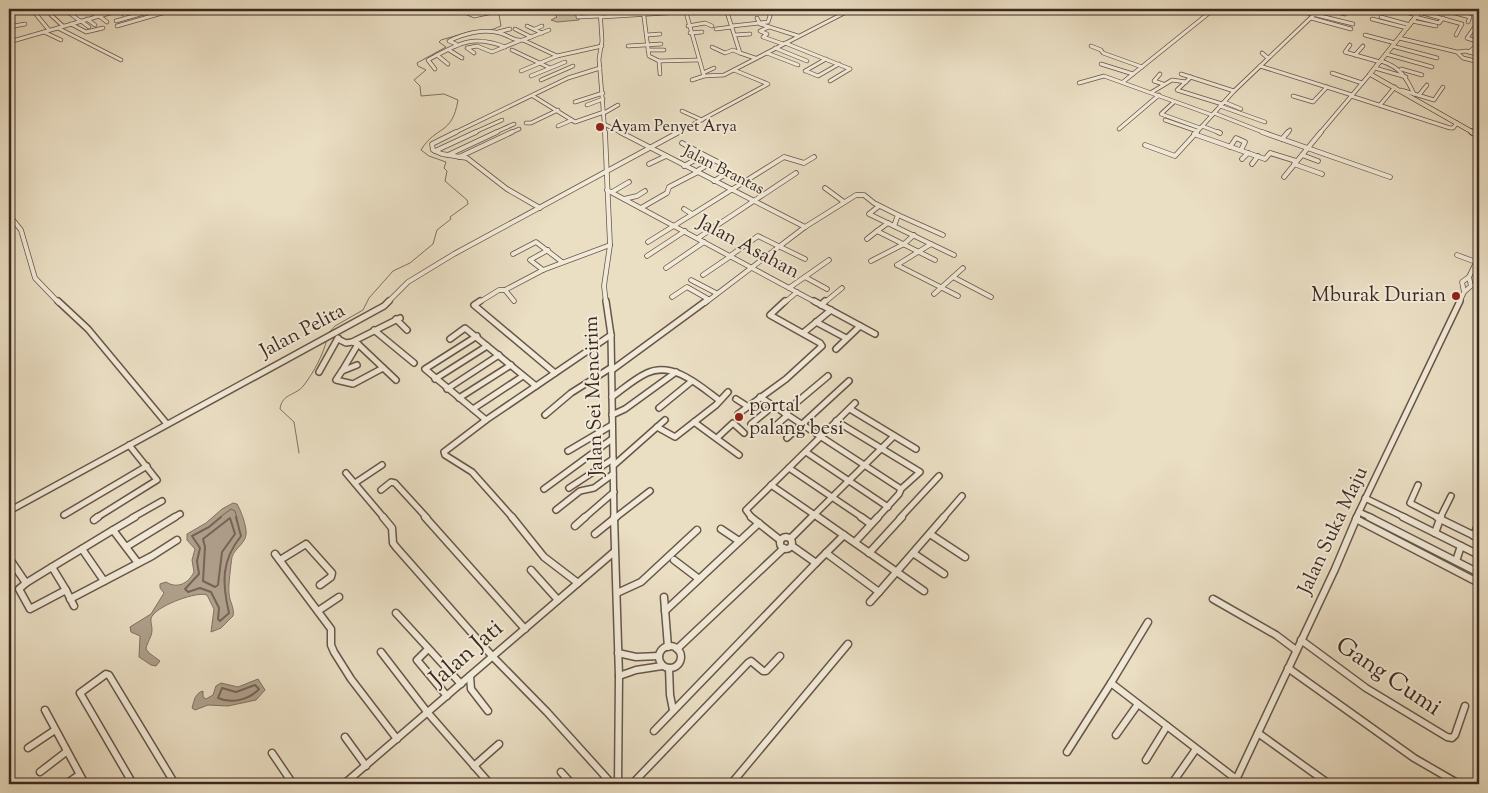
<svg xmlns="http://www.w3.org/2000/svg" width="1488" height="793" font-family="'Sorts Mill Goudy',serif">
<style>
.green{fill:#ccbfa7;stroke:#847464}
.water{fill:#afa08c;stroke:#817061}
.lines{fill:none;stroke-linecap:round;stroke-linejoin:round}
.shore-far1{stroke:#766456;stroke-width:1}
.shore{stroke:#766456;stroke-width:2}
.stream{stroke:#817061;stroke-width:1}
.minor-far3-casing{stroke:#685649;stroke-width:4.5}
.minor-far2-casing{stroke:#685649;stroke-width:5.5}
.minor-far1-casing{stroke:#685649;stroke-width:8}
.minor-casing{stroke:#685649;stroke-width:9}
.major-far1-casing{stroke:#3c2820;stroke-width:5}
.major-casing{stroke:#3c2820;stroke-width:7}
.minor-far3{stroke:#f1ead8;stroke-width:3}
.minor-far2{stroke:#f1ead8;stroke-width:4}
.minor-far1{stroke:#f1ead8;stroke-width:5}
.minor{stroke:#f1ead8;stroke-width:6}
.major-far1{stroke:#eadec3;stroke-width:4}
.major{stroke:#eadec3;stroke-width:5}
.poi-dot{fill:#8f2418;stroke:#f1ead8;stroke-width:2}
.labels{text-anchor:middle;dominant-baseline:central;stroke-width:4;stroke-linejoin:round;paint-order:stroke}
.far-poi-label{font-size:16px;fill:#3c2820;stroke:#f1ead8;text-anchor:start}
.far-street-label{font-size:16px;fill:#3c2820;stroke:#f1ead8}
.street-label{font-size:20px;fill:#3c2820;stroke:#f1ead8}
.poi-label{font-size:20px;fill:#3c2820;stroke:#f1ead8;text-anchor:end}
.near-street-label{font-size:24px;fill:#3c2820;stroke:#f1ead8}
</style>
<rect width="100%" height="100%" fill="#eadec3"/>
<filter id="stains"><feTurbulence type="fractalNoise" baseFrequency=".004" numOctaves="4"/><feColorMatrix values="0 0 0 0 .2 0 0 0 0 .09 0 0 0 0 .02 0 0 0 .5 -.17"/></filter>
<radialGradient id="worn" r=".72"><stop offset=".6" stop-color="#630" stop-opacity="0"/><stop offset="1" stop-color="#630" stop-opacity=".3"/></radialGradient>
<polygon class="green" points="560,9 578,9 579,20 557,22 551,20 557,17 552,12"/>
<g class="water">
<path d="M233,503L237,504C241,511 245,522 246,530C248,543 235,547 232,557C231,564 228,587 229,593C229,601 235,608 233,616L221,628L211,632L214,609L207,595C197,591 160,605 153,615C149,619 152,624 152,630C152,637 147,642 146,649L149,653L160,661L156,666L151,665L139,657L140,636L131,632L130,627L151,614L164,593L160,588V584L166,582C177,589 188,584 194,572L192,560L195,549L187,540V534L206,523L222,509Z"/>
<path d="M258,679L265,690L256,700L228,706L208,705L195,710L192,708C194,701 195,693 203,691V697L206,699L213,695L216,686L221,683L238,687Z"/>
</g>
<g class="lines">
<polyline class="shore-far1" points="219,518 231,509 235,511 237,518"/>
<g class="shore">
<path d="M221,517L209,527L192,536L200,548L197,561L199,574L185,589L188,592L200,588L211,592L219,608L218,619L220,621L229,613C222,583 221,561 241,536L236,517"/>
<polygon points="230,518 235,534 222,552 218,585 215,587 203,581 205,547 203,539"/>
<path d="M255,685L259,689C249,700 231,704 218,698L222,688L236,692Z"/>
</g>
<g class="stream">
<polyline points="491,30 501,26 498,9"/>
<path d="M326,336L335,326L363,310L369,298L393,271L410,263L433,244L437,230L451,219L450,217L468,204L467,200L445,181L447,171L444,168L446,162L429,156L421,150C436,125 452,136 458,100L444,94L421,96L420,86L414,80L426,70L418,66L417,63L446,47L439,42L441,40L472,31"/>
<path d="M299,453L294,422L280,409C282,393 296,396 304,385C314,372 323,355 327,339"/>
</g>
<defs>
<g id="minor-far3">
<polyline points="88,9 97,16"/>
<polyline points="458,9 474,16 507,9"/>
<polyline points="577,9 578,17 600,16"/>
<polyline points="600,9 602,41 599,59 605,133"/>
<polyline points="643,9 649,56 659,61 698,60"/>
<polyline points="685,9 704,76 724,75 852,9"/>
<polyline points="726,9 740,53 755,58"/>
<polyline points="758,9 760,12 786,9"/>
<polyline points="835,9 845,12"/>
<polyline points="1292,9 1353,24"/>
<polyline points="1324,9 1345,14"/>
<polyline points="1440,9 1470,17 1468,22"/>
<polyline points="1477,9 1479,9"/>
<polyline points="118,10 125,15"/>
<polyline points="1397,10 1417,15"/>
<polyline points="68,12 80,21"/>
<polyline points="1419,12 1462,24 1456,35"/>
<polyline points="35,13 49,30"/>
<polyline points="51,15 63,26"/>
<polyline points="99,16 107,22"/>
<polyline points="601,17 731,9"/>
<polyline points="1381,17 1410,25"/>
<polyline points="1415,17 1439,23 1443,18"/>
<polyline points="757,18 760,24 798,36"/>
<polyline points="1311,18 1351,29"/>
<polyline points="87,19 95,25"/>
<polyline points="1372,19 1407,28"/>
<polyline points="81,21 89,27"/>
<polyline points="116,21 158,9"/>
<polyline points="1412,21 1436,26"/>
<polyline points="71,24 86,32 103,28"/>
<polyline points="117,26 176,9"/>
<polyline points="527,26 542,33"/>
<polyline points="688,26 705,23 712,26"/>
<polyline points="732,26 768,22 770,16 768,11"/>
<polyline points="9,27 25,24"/>
<polyline points="769,27 760,31 767,34 763,37 783,44"/>
<polyline points="58,28 121,60"/>
<polyline points="1479,28 1474,28 1467,38 1479,42"/>
<polyline points="515,29 531,37"/>
<polyline points="535,29 542,26"/>
<polyline points="716,29 732,27"/>
<polyline points="44,32 61,40"/>
<polyline points="498,32 510,29"/>
<polyline points="690,33 702,32"/>
<polyline points="647,35 660,34"/>
<polyline points="735,35 750,34"/>
<polyline points="1365,35 1395,43"/>
<polyline points="1399,38 1457,52 1463,58 1479,62"/>
<polyline points="523,40 549,30"/>
<polyline points="9,42 124,9"/>
<polyline points="785,43 850,69"/>
<path d="M456,44L449,41C463,34 484,28 500,33C508,35 515,42 523,40L557,56"/>
<polyline points="1350,45 1345,52 1380,62"/>
<polyline points="628,46 661,44"/>
<polyline points="1091,46 1101,50 1103,53 1142,67"/>
<polyline points="1392,46 1437,58"/>
<polyline points="712,47 725,53 733,50 740,53"/>
<polyline points="775,48 807,61"/>
<polyline points="449,50 462,58"/>
<polyline points="512,50 550,68"/>
<polyline points="648,50 664,50"/>
<polyline points="1458,52 1466,51 1479,55"/>
<polyline points="1469,52 1479,44"/>
<polyline points="474,53 467,48 477,46 492,52 519,41"/>
<polyline points="767,53 798,65"/>
<polyline points="1262,53 1268,58"/>
<polyline points="1386,54 1432,67"/>
<polyline points="437,55 448,64"/>
<polyline points="1355,55 1363,46"/>
<polyline points="659,61 660,74"/>
<path d="M1381,61C1400,67 1406,77 1414,94"/>
<polyline points="1101,64 1133,74"/>
<polyline points="1260,66 1352,95"/>
<polyline points="1375,68 1406,77"/>
<path d="M435,69L428,60C458,44 471,34 505,47"/>
<polyline points="1401,69 1422,75"/>
<polyline points="521,71 557,56 602,46"/>
<polyline points="805,71 826,59"/>
<polyline points="806,71 818,76 839,64"/>
<polyline points="703,73 714,68"/>
<polyline points="1332,73 1362,83"/>
<polyline points="1160,74 1154,81 1163,84"/>
<polyline points="1181,74 1234,91"/>
<polyline points="531,76 565,62"/>
<polyline points="1191,77 1177,90 1222,104"/>
<polyline points="541,80 573,66"/>
<polyline points="692,80 704,76"/>
<polyline points="830,81 850,69"/>
<polyline points="1123,82 1214,9"/>
<polyline points="1079,83 1104,76 1212,115"/>
<polyline points="1401,90 1434,100 1443,87"/>
<polyline points="1152,92 1172,80 1186,82"/>
<polyline points="1419,95 1427,85"/>
<polyline points="533,96 575,122 604,112"/>
<polyline points="1293,96 1313,102 1327,87"/>
<polyline points="1351,96 1450,128 1453,128 1457,123"/>
<polyline points="575,102 603,93"/>
<polyline points="1174,102 1161,114 1200,128"/>
<polyline points="1224,102 1241,109"/>
<polyline points="587,105 603,99"/>
<polyline points="1380,105 1395,87"/>
<polyline points="1220,106 1265,122"/>
<polyline points="682,111 702,120"/>
<polyline points="604,113 618,105"/>
<polyline points="1214,113 1265,133"/>
<polyline points="1165,120 1197,131"/>
<polyline points="526,123 531,123 558,110"/>
<polyline points="604,124 622,133"/>
<polyline points="558,126 572,120"/>
<polyline points="1202,126 1220,133"/>
<polyline points="1119,129 1159,95"/>
<polyline points="454,133 568,78 600,68"/>
<polyline points="473,133 502,120"/>
<polyline points="494,133 514,124"/>
<polyline points="510,133 519,129"/>
<polyline points="677,133 768,84 734,70"/>
<polyline points="1196,133 1234,91 1320,9"/>
<polyline points="1287,133 1290,130"/>
<polyline points="1320,133 1370,74"/>
</g>
<g id="minor-far2">
<polyline points="456,132 432,144 433,150 442,154 467,158 507,189 540,208"/>
<polyline points="605,132 610,245 604,286 606,303"/>
<polyline points="620,132 805,227"/>
<polyline points="1218,132 1220,133"/>
<polyline points="1262,132 1390,177"/>
<polyline points="1194,134 1265,159 1270,153 1296,161"/>
<polyline points="1282,139 1288,132"/>
<polyline points="682,143 704,155 684,166"/>
<polyline points="1145,145 1175,156 1197,132"/>
<polyline points="1230,147 1236,138 1245,142 1241,150"/>
<polyline points="435,151 476,132"/>
<polyline points="448,155 497,132"/>
<polyline points="704,155 718,162"/>
<polyline points="1302,155 1318,161"/>
<polyline points="459,157 512,132"/>
<polyline points="1242,159 1248,153"/>
<polyline points="649,164 666,156"/>
<polyline points="1252,164 1258,156"/>
<polyline points="1294,164 1322,174"/>
<polyline points="697,171 709,164"/>
<polyline points="1284,177 1321,132"/>
<polyline points="714,181 726,174"/>
<polyline points="825,188 844,202"/>
<polyline points="607,190 817,303"/>
<polyline points="612,192 629,182"/>
<polyline points="624,199 637,196 645,191"/>
<polyline points="879,206 869,214 931,244 897,265"/>
<polyline points="641,208 667,193 669,187 698,172"/>
<polyline points="684,209 692,214"/>
<polyline points="9,215 21,230 35,278 59,303"/>
<polyline points="898,215 943,235"/>
<polyline points="888,223 877,231 935,260"/>
<polyline points="698,238 796,173"/>
<polyline points="867,239 877,231"/>
<polyline points="648,242 784,157 804,163 814,157"/>
<polyline points="931,244 954,255"/>
<polyline points="513,254 536,242 562,262"/>
<polyline points="1457,255 1476,262"/>
<polyline points="647,256 685,231"/>
<polyline points="730,256 758,236 805,259"/>
<polyline points="767,257 794,270"/>
<polyline points="871,261 904,244 914,235"/>
<polyline points="897,265 958,296"/>
<polyline points="666,268 704,242"/>
<polyline points="543,270 530,260 548,250"/>
<polyline points="703,275 731,256"/>
<polyline points="805,277 827,289"/>
<polyline points="953,277 991,297"/>
<polyline points="691,280 716,293"/>
<polyline points="789,288 829,260"/>
<polyline points="505,290 514,301"/>
<polyline points="1464,292 1462,282 1469,277"/>
<polyline points="934,294 963,268"/>
<polyline points="672,297 687,287 708,299"/>
<polyline points="387,303 408,282 454,254 679,132"/>
<polyline points="478,303 499,290 505,290 543,270 610,245"/>
<polyline points="705,303 805,227 856,195 864,195 874,203 898,215 894,226"/>
<polyline points="784,303 797,292"/>
<polyline points="824,303 842,288"/>
<polyline points="1459,303 1464,292 1471,286 1469,277 1479,256"/>
</g>
<g id="minor-far1">
<polyline points="58,301 88,329 167,424"/>
<polyline points="480,301 474,305 555,373"/>
<polyline points="606,301 611,335 614,518"/>
<polyline points="814,301 875,334"/>
<polyline points="821,305 825,301"/>
<polyline points="396,319 407,330"/>
<polyline points="816,322 846,338"/>
<polyline points="374,330 414,363"/>
<polyline points="803,333 831,310"/>
<polyline points="477,336 425,369 486,420"/>
<polyline points="338,339 346,343 352,342 400,318"/>
<polyline points="450,339 465,328 536,386"/>
<polyline points="352,342 358,344 396,380"/>
<polyline points="836,349 860,326"/>
<polyline points="357,365 342,371 336,380 353,384 383,368"/>
<polyline points="612,370 706,301"/>
<polyline points="342,371 358,344"/>
<polyline points="319,372 338,338"/>
<polyline points="435,379 487,346"/>
<polyline points="447,389 499,355"/>
<path d="M612,397C623,389 634,379 647,373C673,361 700,386 719,400"/>
<polyline points="760,397 901,489"/>
<polyline points="459,398 511,365"/>
<polyline points="736,399 747,406"/>
<polyline points="659,408 692,381"/>
<polyline points="473,409 523,376"/>
<polyline points="850,409 916,449"/>
<polyline points="784,413 828,376"/>
<polyline points="738,414 786,379 822,346 820,343 770,315 785,301"/>
<polyline points="545,415 571,393 612,367"/>
<polyline points="612,415 625,409 676,372"/>
<polyline points="836,421 920,472 901,489 899,494 877,518"/>
<polyline points="694,422 739,455"/>
<polyline points="751,424 773,406"/>
<polyline points="657,427 675,437 716,405 728,392"/>
<polyline points="774,427 788,415"/>
<polyline points="717,438 733,423 744,433"/>
<polyline points="787,438 849,381"/>
<polyline points="568,451 612,425"/>
<polyline points="806,452 888,507"/>
<polyline points="613,466 665,420"/>
<polyline points="789,468 863,518"/>
<polyline points="346,473 384,518"/>
<polyline points="355,483 382,465"/>
<polyline points="771,485 819,518"/>
<polyline points="1418,485 1410,503 1439,518"/>
<polyline points="569,488 613,459"/>
<polyline points="544,489 612,439"/>
<polyline points="381,490 391,482 395,483 427,518"/>
<polyline points="1365,498 1406,518"/>
<polyline points="556,510 580,491 594,488 613,474"/>
<polyline points="9,511 384,306 389,301"/>
<polyline points="1359,512 1372,518"/>
<polyline points="64,515 147,466"/>
<polyline points="96,518 157,480 129,445"/>
<polyline points="132,518 162,501"/>
<polyline points="173,518 180,514"/>
<polyline points="513,518 472,472 445,455 444,452 486,420 611,335"/>
<polyline points="584,518 614,492"/>
<polyline points="615,518 650,491"/>
<polyline points="752,518 746,510 855,403"/>
<polyline points="811,518 894,436"/>
<polyline points="900,518 939,476"/>
<polyline points="943,518 962,496"/>
<polyline points="1356,518 1460,301"/>
<polyline points="1440,518 1451,496"/>
</g>
<g id="minor">
<polyline points="383,517 392,528 393,543 396,547 493,657 547,712 612,784"/>
<polyline points="425,517 525,629"/>
<polyline points="512,517 544,557 578,583"/>
<polyline points="614,517 619,676 618,784"/>
<polyline points="751,517 780,540"/>
<polyline points="818,517 924,591"/>
<polyline points="861,517 871,524"/>
<polyline points="1369,517 1479,573"/>
<polyline points="1403,517 1479,555"/>
<polyline points="1441,517 1440,519 1479,538"/>
<polyline points="1356,519 1479,583"/>
<polyline points="94,520 98,517"/>
<polyline points="575,526 585,517"/>
<polyline points="721,529 739,541"/>
<polyline points="113,530 135,517"/>
<polyline points="1435,533 1440,519 1437,517"/>
<polyline points="595,534 616,517"/>
<polyline points="930,534 965,557"/>
<polyline points="1474,536 1479,522"/>
<circle cx="786" cy="543" r="6"/>
<polyline points="791,538 812,517"/>
<polyline points="855,542 878,517"/>
<polyline points="126,547 175,517"/>
<polyline points="82,549 104,581"/>
<polyline points="826,553 879,592 944,517"/>
<polyline points="869,553 902,517"/>
<polyline points="913,553 944,574"/>
<polyline points="275,554 331,629 331,645 334,652 351,679 397,739"/>
<polyline points="9,558 26,583 19,589 30,609 66,590 52,567 113,530 138,563"/>
<polyline points="280,560 306,544 332,573 331,577 320,585"/>
<polyline points="674,560 699,579"/>
<polyline points="1456,561 1461,546"/>
<polyline points="816,563 844,535"/>
<polyline points="531,570 558,600"/>
<polyline points="26,583 52,567"/>
<polyline points="66,590 74,606"/>
<polyline points="617,593 641,582 697,530"/>
<polyline points="664,597 668,647"/>
<polyline points="70,599 152,556 177,540"/>
<polyline points="1213,599 1276,635 1296,650"/>
<polyline points="870,602 879,592"/>
<polyline points="318,611 339,597"/>
<polyline points="665,611 759,523"/>
<polyline points="396,613 461,684"/>
<polyline points="1301,640 1366,688 1447,737 1452,738 1455,735 1465,706"/>
<circle cx="670" cy="657" r="11"/>
<polyline points="428,649 417,660 447,696"/>
<polyline points="677,649 784,548"/>
<polyline points="381,652 428,713 490,784"/>
<polyline points="618,653 636,657 659,656"/>
<polyline points="669,668 670,695 673,710"/>
<polyline points="1288,668 1414,758 1459,784"/>
<polyline points="470,676 471,689 488,711"/>
<polyline points="619,676 636,670 662,666"/>
<polyline points="1111,683 1148,622"/>
<polyline points="45,710 85,784"/>
<polyline points="654,731 816,563 792,546"/>
<polyline points="1258,733 1329,784"/>
<polyline points="1116,735 1138,704"/>
<polyline points="345,737 366,766"/>
<polyline points="28,748 55,730"/>
<polyline points="1067,752 1111,683 1236,779"/>
<polyline points="272,753 293,784"/>
<polyline points="1146,760 1167,726"/>
<polyline points="474,766 499,744"/>
<polyline points="40,772 66,752"/>
<polyline points="561,772 572,784"/>
<polyline points="1173,782 1196,749"/>
<polyline points="66,784 79,775"/>
<polyline points="133,784 80,693 106,674 109,675 175,784"/>
<polyline points="344,784 614,552"/>
<polyline points="632,784 748,663 751,661 763,671 766,671 780,656"/>
<polyline points="731,784 848,644"/>
<polyline points="1234,784 1335,569 1357,517"/>
</g>
<polyline id="major-far1" points="1422,9 1370,74 1474,133"/>
<polyline id="major" points="1472,132 1479,136"/>
</defs>
<use href="#minor-far3" class="minor-far3-casing"/>
<use href="#minor-far2" class="minor-far2-casing"/>
<use href="#minor-far1" class="minor-far1-casing"/>
<use href="#minor" class="minor-casing"/>
<use href="#major-far1" class="major-far1-casing"/>
<use href="#major" class="major-casing"/>
<use href="#minor-far3" class="minor-far3"/>
<use href="#minor-far2" class="minor-far2"/>
<use href="#minor-far1" class="minor-far1"/>
<use href="#minor" class="minor"/>
<use href="#major-far1" class="major-far1"/>
<use href="#major" class="major"/>
</g>
<g class="poi-dot">
<circle cx="600" cy="127" r="5"/>
<circle cx="1456" cy="296" r="5"/>
<circle cx="739" cy="417" r="5"/>
</g>
<g class="labels">
<g class="far-poi-label">
<text x="610" y="127">Ayam Penyet Arya</text>
</g>
<g class="far-street-label">
<text transform="translate(723 171) rotate(27)">Jalan Brantas</text>
</g>
<g class="street-label">
<text transform="translate(748 248) rotate(28)">Jalan Asahan</text>
<text transform="translate(303 332) rotate(-28)">Jalan Pelita</text>
<text transform="translate(595 396) rotate(-92)">Jalan Sei Mencirim</text>
<text transform="translate(1334 531) rotate(-65)">Jalan Suka Maju</text>
</g>
<g class="poi-label">
<text x="1446" y="296">Mburak Durian</text>
<text x="749" y="406" text-anchor="start">portal<tspan x="749" dy="23">palang besi</tspan></text>
</g>
<g class="near-street-label">
<text transform="translate(467 654) rotate(-41)">Jalan Jati</text>
<text transform="translate(1388 677) rotate(34)">Gang Cumi</text>
</g>
</g>
<rect width="1488" height="793" fill="none" stroke="#eadec3" stroke-width="30"/>
<rect x="10" y="10" width="1468" height="773" fill="none" stroke="#3c2820" stroke-width="2.5"/>
<rect x="15" y="15" width="1458" height="763" fill="none" stroke="#3c2820"/>
<rect width="100%" height="100%" filter="url(#stains)"/>
<rect width="100%" height="100%" fill="url(#worn)"/>
</svg>
